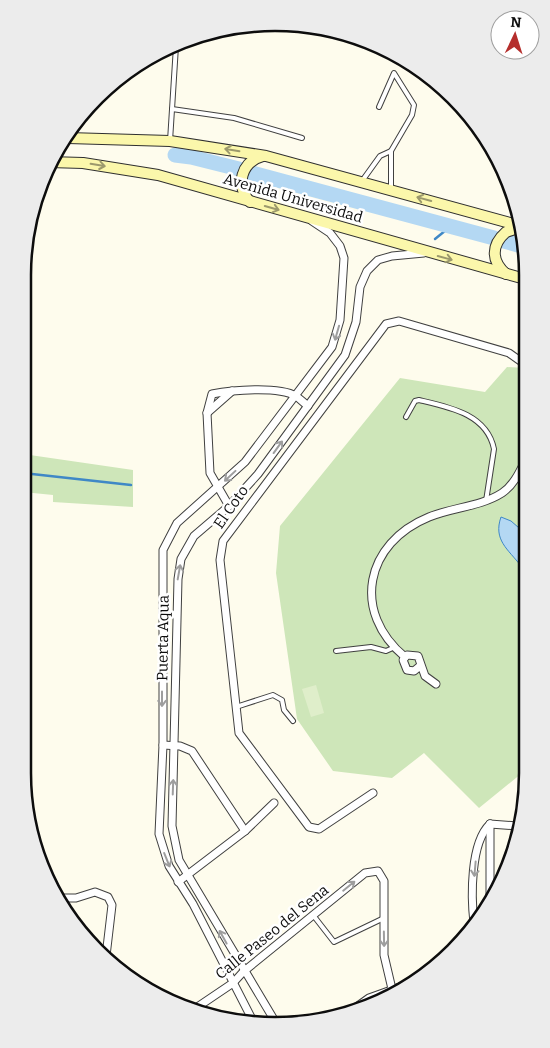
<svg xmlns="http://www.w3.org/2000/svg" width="550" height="1048" font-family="Bitter,serif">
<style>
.green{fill:#cee6b9}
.pitch{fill:#dfeeca}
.water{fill:#b4d8f3;stroke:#3f88c6}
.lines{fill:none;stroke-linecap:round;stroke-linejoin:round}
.stream{stroke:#3f88c6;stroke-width:2.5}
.river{stroke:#b4d8f3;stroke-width:15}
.lane-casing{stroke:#404040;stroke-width:6}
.street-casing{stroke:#404040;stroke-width:9}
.secondary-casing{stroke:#2f2f2f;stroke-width:12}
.lane{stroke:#fff;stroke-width:4}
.street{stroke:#fff;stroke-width:7}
.secondary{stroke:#fbf7ab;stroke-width:10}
.oneway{stroke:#9c996c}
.oneway2{stroke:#9e9e9e}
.labels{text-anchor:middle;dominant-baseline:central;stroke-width:5;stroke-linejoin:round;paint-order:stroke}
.street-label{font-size:15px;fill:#0d0d0d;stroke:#fff}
.rim{fill:none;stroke:#0d0d0d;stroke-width:2.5}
</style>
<rect width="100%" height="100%" fill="#fefced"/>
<g class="green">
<polygon points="507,367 526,368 527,769 479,808 424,753 392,778 333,771 297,719 276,573 280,526 400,378 485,392"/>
<polygon points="23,454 133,470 133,507 53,502 53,495 23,492"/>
</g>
<polygon class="pitch" points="316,685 324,713 311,717 302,689"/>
<path class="water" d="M501,517L511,521L526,534L525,566H521C508,549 493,540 501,517Z"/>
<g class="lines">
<g class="stream">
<polyline points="435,239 451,226"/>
<polyline points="23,473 131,485"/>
</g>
<g class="river">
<polyline points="175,155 191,157 239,169"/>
<polyline points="248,172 494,238"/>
<polyline points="504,241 525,247"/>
</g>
<defs>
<g id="lane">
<polyline points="379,107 394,73 414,105 412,115 391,151"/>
<polyline points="172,109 234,118 302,138"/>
<polyline points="170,141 176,46"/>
<polyline points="362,181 380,156 391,151 391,190"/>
<path d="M406,417L415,401L419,400C449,407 487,414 494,449L486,501"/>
<polyline points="336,651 371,647 386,651 395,647"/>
<polyline points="236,707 273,695 282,700 284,710 293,721"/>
<polyline points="313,915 334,942 384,918"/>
</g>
<g id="street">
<polyline points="207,413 232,391"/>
<path d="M229,506L210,473L207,413L212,394C232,390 278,386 296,396C300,399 304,403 308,406"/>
<path d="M405,657C351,612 365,543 429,517C453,507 480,507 502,493C514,485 520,471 526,459"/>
<polyline points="420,666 414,671 407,670 403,660 407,655 418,656 425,676 436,684"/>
<polyline points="163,745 180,746 192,751 245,831"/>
<polyline points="373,793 319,829 309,827 239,733 220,560 223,541 386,324 399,321 509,353 526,365"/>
<polyline points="490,824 490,900"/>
<polyline points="490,824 517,826"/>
<polyline points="178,882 245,831 274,803"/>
<polyline points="59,898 76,898 95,892 108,897 112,905 106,956"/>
<path d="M474,923C471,897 470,843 490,824"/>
<polyline points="355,1008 369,998 408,984"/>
<polyline points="193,1010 233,983 243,972 365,873 378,871 384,881 384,955 392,989"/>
<polyline points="253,1021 193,904 169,866 159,834 163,745 163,550 177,523 245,462 332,347 340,320 344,258 340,246 330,233 312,221"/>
<polyline points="276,1023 179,860 172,826 178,579 181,559 194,536 229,506 258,474 345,355 356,322 360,287 367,271 378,260 392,256 424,253"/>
</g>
<g id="secondary">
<polyline points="68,138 170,141 266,156 521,226"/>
<polyline points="49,162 83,163 158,175 525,279"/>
<path d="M250,202C235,185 241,162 263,156"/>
<path d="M506,274C491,261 491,245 506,232L521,227"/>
</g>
</defs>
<use href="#lane" class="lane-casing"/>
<use href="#street" class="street-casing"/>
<use href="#secondary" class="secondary-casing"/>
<use href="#lane" class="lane"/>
<use href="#street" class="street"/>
<use href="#secondary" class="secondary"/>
</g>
<defs><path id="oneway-shaft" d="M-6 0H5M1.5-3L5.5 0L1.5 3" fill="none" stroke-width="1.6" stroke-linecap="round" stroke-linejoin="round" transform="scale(1.25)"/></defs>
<g class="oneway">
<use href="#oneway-shaft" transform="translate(232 150) rotate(-171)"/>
<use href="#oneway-shaft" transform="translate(98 165) rotate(9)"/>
<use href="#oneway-shaft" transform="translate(424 199) rotate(-165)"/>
<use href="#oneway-shaft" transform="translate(272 208) rotate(16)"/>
<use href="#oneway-shaft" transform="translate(445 258) rotate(15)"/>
</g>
<g class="oneway2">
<use href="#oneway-shaft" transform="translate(337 333) rotate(106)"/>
<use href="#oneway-shaft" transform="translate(278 447) rotate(-54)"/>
<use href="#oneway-shaft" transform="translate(230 476) rotate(137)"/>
<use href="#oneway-shaft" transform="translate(179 572) rotate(-80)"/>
<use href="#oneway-shaft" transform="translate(162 699) rotate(90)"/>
<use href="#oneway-shaft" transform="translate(173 787) rotate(-88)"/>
<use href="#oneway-shaft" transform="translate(167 860) rotate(68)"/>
<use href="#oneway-shaft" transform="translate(475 869) rotate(95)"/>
<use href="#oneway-shaft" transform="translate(349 886) rotate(-39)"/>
<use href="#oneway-shaft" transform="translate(223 937) rotate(-119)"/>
<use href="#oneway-shaft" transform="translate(384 939) rotate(89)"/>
</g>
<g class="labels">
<g class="street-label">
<text transform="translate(293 198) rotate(16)">Avenida Universidad</text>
<text transform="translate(231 507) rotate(-55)">El Coto</text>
<text transform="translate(163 638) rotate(-89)">Puerta Aqua</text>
<text transform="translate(272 932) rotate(-39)">Calle Paseo del Sena</text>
</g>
</g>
<path d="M0 0H550V1048H0ZM275 31H275A244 244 0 0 1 519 275V773A244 244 0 0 1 275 1017H275A244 244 0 0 1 31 773V275A244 244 0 0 1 275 31Z" fill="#ececec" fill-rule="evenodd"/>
<path class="rim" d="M275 31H275A244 244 0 0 1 519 275V773A244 244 0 0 1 275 1017H275A244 244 0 0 1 31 773V275A244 244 0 0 1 275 31Z"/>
<g transform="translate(515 35) rotate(4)"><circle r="24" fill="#ffffff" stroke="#9e9e9e"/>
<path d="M0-4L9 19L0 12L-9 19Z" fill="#b52e2c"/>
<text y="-8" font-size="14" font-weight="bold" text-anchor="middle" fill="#0d0d0d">N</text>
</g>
</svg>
